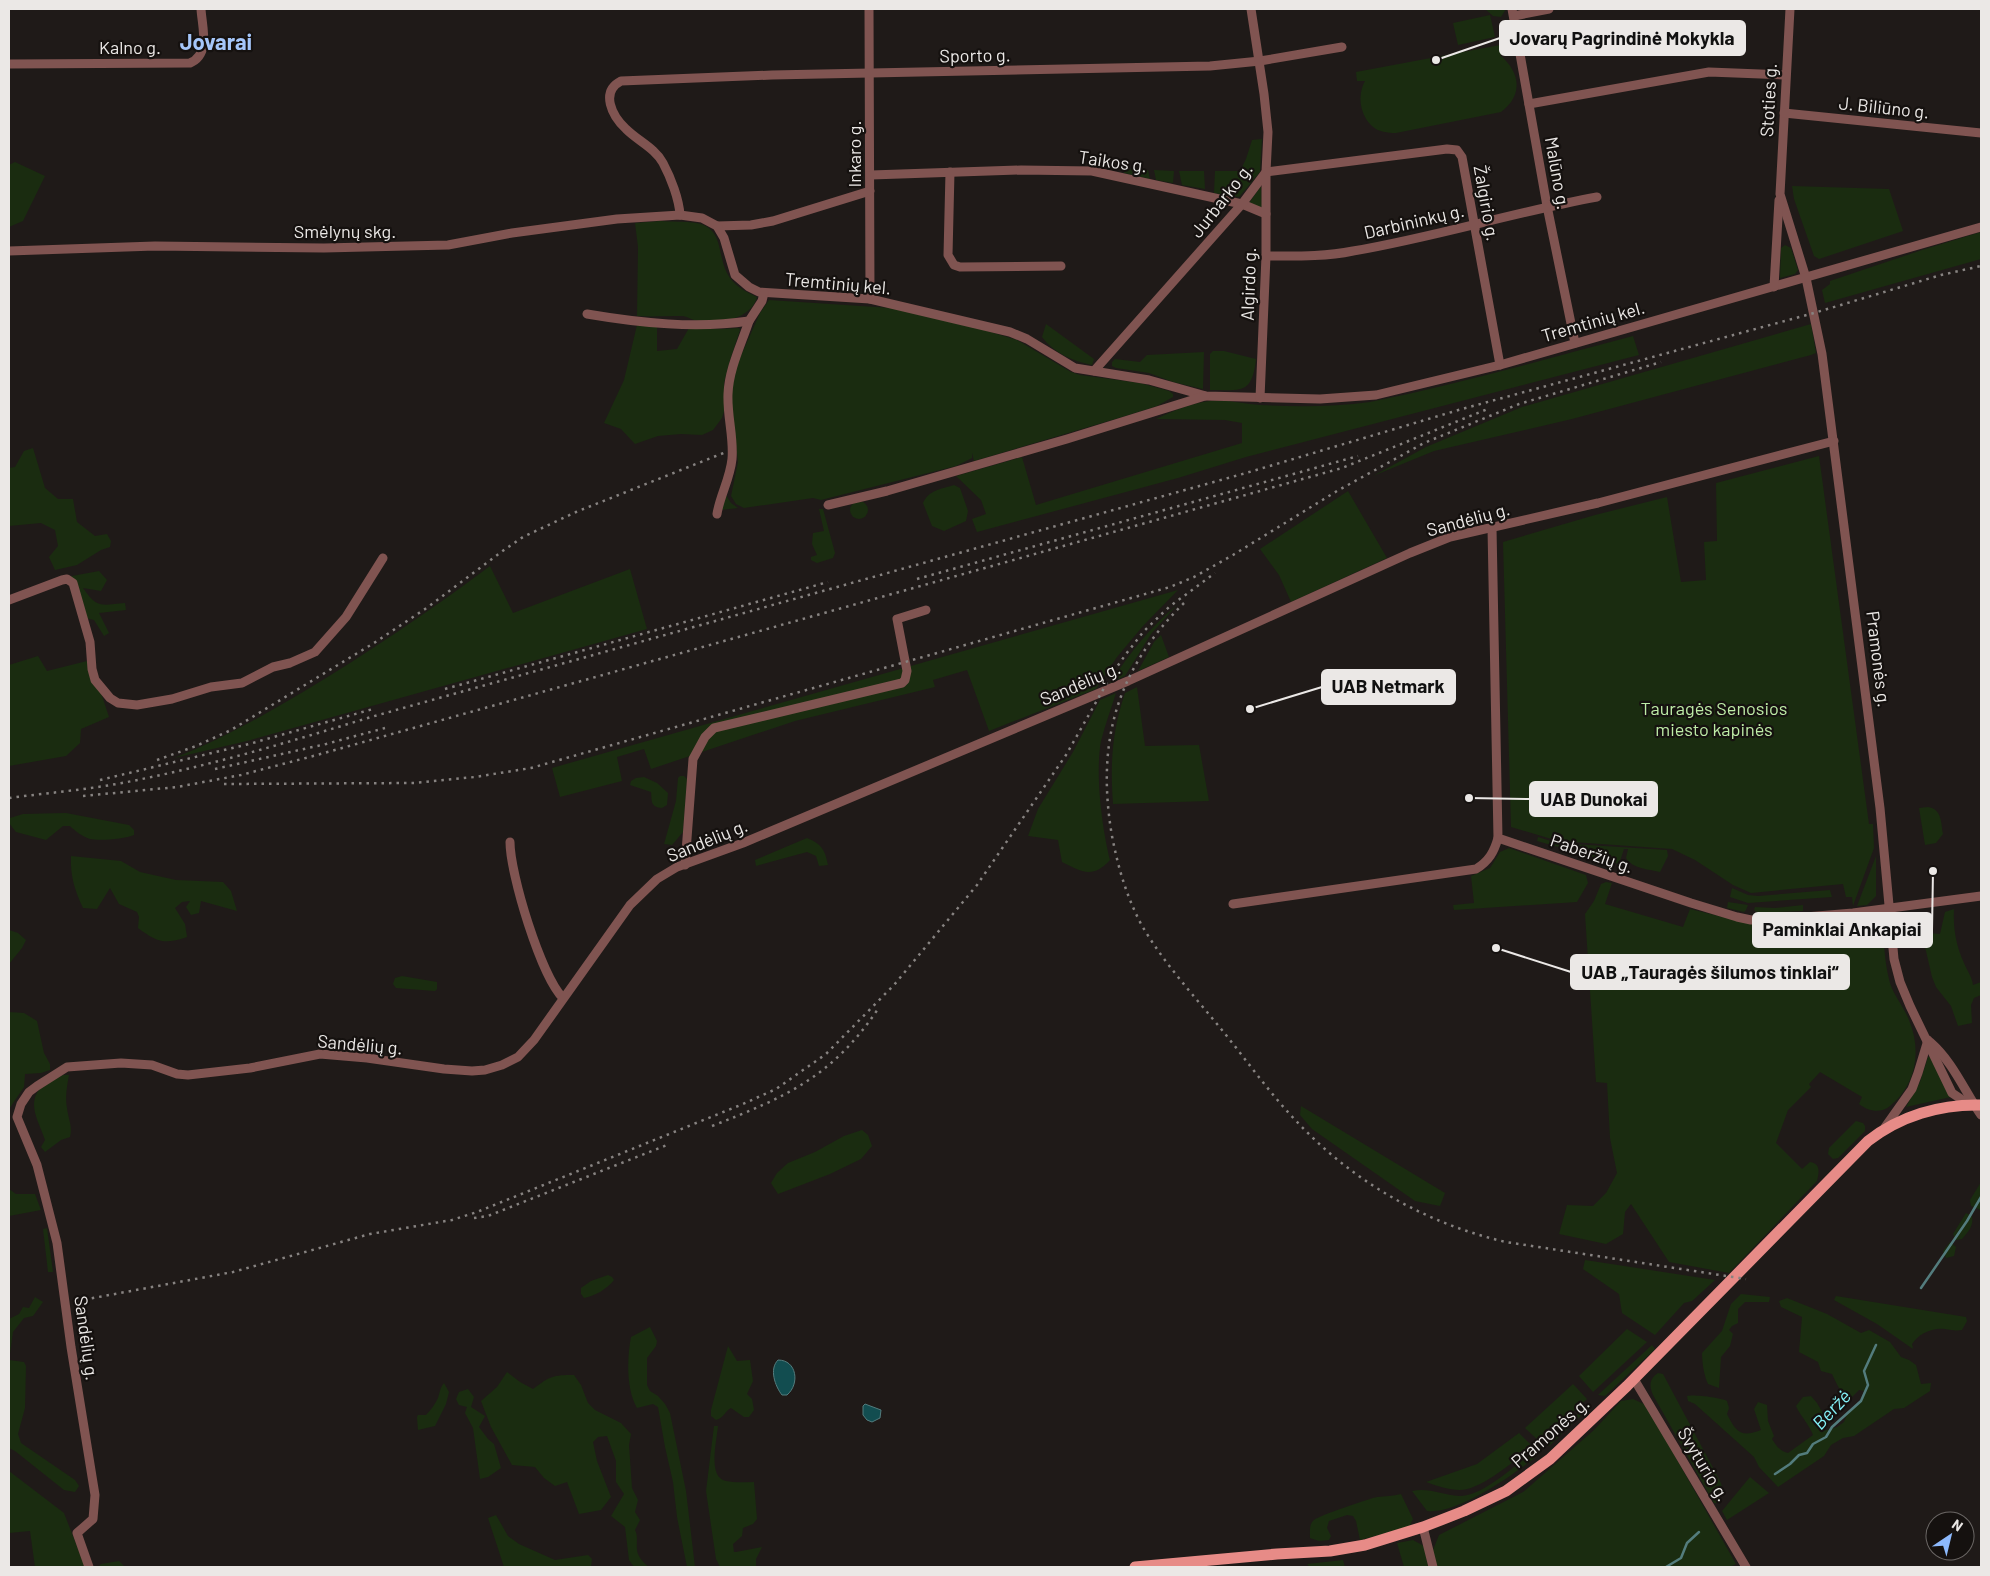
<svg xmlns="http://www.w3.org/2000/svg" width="1990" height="1576" font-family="Barlow,sans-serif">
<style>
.green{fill:#1a2c10}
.water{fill:#124d50;stroke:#537c7d}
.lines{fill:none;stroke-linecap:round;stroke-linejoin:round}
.stream{stroke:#537c7d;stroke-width:2.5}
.minor{stroke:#805451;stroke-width:9}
.major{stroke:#e78b87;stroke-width:11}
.rail{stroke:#878381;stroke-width:2.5;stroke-dasharray:2.5 5;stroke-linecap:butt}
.labels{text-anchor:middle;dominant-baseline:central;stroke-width:4.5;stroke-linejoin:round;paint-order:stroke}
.street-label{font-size:18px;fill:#ebe8e6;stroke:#15110f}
.park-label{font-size:18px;fill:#beeca7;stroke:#15110f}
.water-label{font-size:19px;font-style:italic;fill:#84f2f8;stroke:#15110f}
.district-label{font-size:22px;font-weight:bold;fill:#a5c6f9;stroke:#15110f}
.leader{fill:none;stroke:#ebe8e6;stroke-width:2}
.callout-dot{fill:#ebe8e6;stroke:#15110f;stroke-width:2}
.callout{fill:#ebe8e6;stroke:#ebe8e6;stroke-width:2}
.callout-label{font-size:19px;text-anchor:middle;font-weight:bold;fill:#111}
</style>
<rect width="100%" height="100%" fill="#1f1a18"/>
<g class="green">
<polygon points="1485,9 1506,9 1501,17 1493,16"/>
<polygon points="1490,15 1495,37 1458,45 1453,23"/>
<path d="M1511,43L1512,52L1500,55C1520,72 1524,95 1501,112L1396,133C1388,133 1378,132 1372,126C1360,115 1357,95 1365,81H1357L1356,72Z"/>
<polygon points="1262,139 1260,172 1239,197 1214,193 1215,171 1240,171 1246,159 1252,140"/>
<polygon points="15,162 45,176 23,221 9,227 9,165"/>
<polygon points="1124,169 1148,170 1150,179 1124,173"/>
<polygon points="1154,170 1174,171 1173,183 1156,180"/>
<polygon points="1179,171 1204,171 1205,189 1182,185"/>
<polygon points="1261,186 1262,208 1249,203"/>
<polygon points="1792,186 1889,189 1903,231 1819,259 1814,256 1794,199"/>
<path d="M660,221C672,222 685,221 696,223C724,228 717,254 727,273C733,285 744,291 757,297C751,320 718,324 698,321C692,320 688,317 683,316C667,316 652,317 637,316L638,247L635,223Z"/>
<polygon points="1981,232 1981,259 1825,303 1822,290 1830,284 1830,281 1922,250"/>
<polygon points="1785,245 1791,248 1798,270 1795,274 1780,278 1781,248"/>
<polygon points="769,300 891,308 984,330 1017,340 1071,372 1080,375 1140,383 1169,391 1173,394 1173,397 1157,406 1122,417 974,461 972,453 972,458 956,466 821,500 813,498 744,508 736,504 731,496 738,462 731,399 735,369 760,313"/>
<path d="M1046,324L1094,359L1092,365C1072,361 1054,353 1042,337Z"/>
<polygon points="1811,324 1816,353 1811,355 1572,419 1434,451 1373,476 1426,447 1522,407"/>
<polygon points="637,325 657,327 657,351 677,349 689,328 722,329 739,328 740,330 730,360 724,383 725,408 722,418 713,430 702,435 681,434 658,436 635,444 621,429 604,423 624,380"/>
<path d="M1633,336L1639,355L1246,457L1178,478L977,532L972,519L986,514L981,500L956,476L1022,457L1036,505L1242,443V423L1225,420L1156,419C1173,411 1192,403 1210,401C1226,399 1244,404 1260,405C1296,407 1334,407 1370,402C1459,384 1546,359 1633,336Z"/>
<path d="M1213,351H1224L1256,359C1252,395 1241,390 1210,390V354Z"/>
<polygon points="1204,352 1203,389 1173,382 1149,373 1116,368 1112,366 1112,362 1115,359 1140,362 1147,355"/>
<polygon points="33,448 45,488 58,499 73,499 77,522 95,536 107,534 111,541 110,547 101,550 77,565 55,570 49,557 58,546 55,530 41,523 9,526 9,468 15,467 24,451"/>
<polygon points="1819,456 1869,824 1873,824 1874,848 1853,906 1852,897 1846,897 1843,884 1751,893 1733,885 1695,860 1672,849 1558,841 1511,827 1503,542 1595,515 1667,497 1681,582 1706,580 1704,542 1717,541 1716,483"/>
<path d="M954,485L960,488L968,511L966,521L944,531L932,526L923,503C929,490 941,489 954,485Z"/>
<polygon points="1348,491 1387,558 1291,602 1279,575 1260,549"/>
<polygon points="726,495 731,503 738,508 721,510"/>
<circle cx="859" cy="510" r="9"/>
<polygon points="819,509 823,509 835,553 833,558 817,563 811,560 811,557 817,555 812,544 813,533 824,531"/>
<path d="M490,566L513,613L630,569L647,629L247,741L174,758C220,740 261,717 303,692C368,653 430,611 490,566Z"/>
<path d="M99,571L107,580L101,591L83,588C97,609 102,605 125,603L126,610L99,613L109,633L104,636L94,620L81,617L69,583L61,578Z"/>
<polygon points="1178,590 1143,626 1117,657 1096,689 989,731 967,670 933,680 935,687 795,721 651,769 644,749 617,757 622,781 560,797 552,768"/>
<path d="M1177,605L1151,634L1125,676L1110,683C1129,654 1150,627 1177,605Z"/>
<polygon points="1161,635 1169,657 1138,671 1154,642"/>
<polygon points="38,656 47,671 87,661 92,679 101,693 109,717 81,729 80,743 66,756 9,766 9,665"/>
<path d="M1137,687L1145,746L1199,745L1209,801L1113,804C1110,764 1112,731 1125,693Z"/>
<path d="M1116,693C1111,709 1105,725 1101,741C1095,774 1102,828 1110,860C1093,879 1082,872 1062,862L1058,840L1028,836L1038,809L1073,752L1100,700Z"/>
<polygon points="680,776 684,776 687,779 683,832 672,845 664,844 676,801 678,778"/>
<path d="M644,777L657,783L668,793L667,805L662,808C650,807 652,801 651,792L630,785L631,781L636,778Z"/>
<path d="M1928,807C1942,809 1941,823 1943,834L1936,843L1925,845L1919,808Z"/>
<path d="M66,813L129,825L134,830V835C125,839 100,841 90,839C83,837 75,831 70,826H63L46,840L16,832L9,823L10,818L23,814Z"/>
<path d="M1538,837L1557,843L1667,850L1668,856L1660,872C1648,869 1633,869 1626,858L1628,849H1624L1619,864L1537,841Z"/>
<path d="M807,838C822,844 825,850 828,865L819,866L816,856L807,852L756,866L755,860Z"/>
<polygon points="1509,848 1586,875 1588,883 1577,902 1454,910 1453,905 1474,903 1471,876 1490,868 1500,852"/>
<path d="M71,856L121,861L140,872L176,880L223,882L231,891L237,911L201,901L199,913L191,915L186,907L190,901L182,902L175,908L185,924L187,937C164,945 157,942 138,928L139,917L137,912L119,904L110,888L97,909L83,908C75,891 70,876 71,856Z"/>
<polygon points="1876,856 1876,896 1867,905 1857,906"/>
<path d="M1606,882L1612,883L1605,904L1683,927L1690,909L1747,923L1768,924L1875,914H1878L1882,918C1884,939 1884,962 1890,983C1894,996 1904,1007 1909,1020C1922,1051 1916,1085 1890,1106C1880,1114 1868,1111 1859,1104L1862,1097L1820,1072L1809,1084L1811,1087L1788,1110L1776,1143L1802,1169L1810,1162C1821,1164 1819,1172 1817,1181L1729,1273L1669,1262L1631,1204L1625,1212L1623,1234L1606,1244L1559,1234L1567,1205L1593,1206L1606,1193L1617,1173L1610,1138L1607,1083L1596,1082L1585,914L1594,901L1601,884Z"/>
<polygon points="1732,888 1748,895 1758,896 1830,890 1832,897 1748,903 1730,897"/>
<polygon points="1728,902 1748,905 1746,910 1744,912 1727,908"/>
<polygon points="1803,905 1803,911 1758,913 1754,910 1755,907 1775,908"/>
<path d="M1954,909C1953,929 1956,945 1964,963C1967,971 1972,976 1973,985L1981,982V995L1974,998L1971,1005L1972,1023L1958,1026L1951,1006L1936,987L1932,977L1923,938L1927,933L1940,934L1945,912Z"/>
<polygon points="9,930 18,933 26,940 22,948 9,964"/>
<polygon points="402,976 437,982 437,989 435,991 396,988 393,984 395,978"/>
<polygon points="9,1012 24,1013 37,1021 44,1053 50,1064 50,1070 41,1073 25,1074 24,1087 9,1109"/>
<polygon points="1928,1057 1930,1057 1951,1097 1906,1107 1920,1082"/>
<path d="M63,1075H69C67,1086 65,1097 67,1108C68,1118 73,1127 70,1137L61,1140L45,1152L41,1147L45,1140C40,1124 27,1105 39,1090C44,1083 56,1079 63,1075Z"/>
<polygon points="1301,1106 1445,1193 1440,1206 1415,1201 1312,1129 1300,1115"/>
<polygon points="1856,1121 1863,1123 1865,1126 1865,1131 1838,1158 1833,1159 1828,1154 1829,1148"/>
<polygon points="862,1130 868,1135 872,1146 861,1159 830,1174 778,1194 771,1183 777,1173 788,1163 815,1152 844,1136"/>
<polygon points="1981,1182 1981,1210 1971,1206 1970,1200"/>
<polygon points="9,1189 16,1194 35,1194 41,1210 9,1216"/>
<path d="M1966,1213L1972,1216C1974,1226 1968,1232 1962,1239L1956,1240L1953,1234Z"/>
<polygon points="47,1228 53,1272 48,1272 43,1229"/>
<polygon points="1950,1242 1956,1247 1954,1256 1946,1258 1943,1251"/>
<polygon points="1585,1260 1715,1280 1692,1301 1684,1303 1655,1335 1622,1313 1619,1294 1583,1269"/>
<path d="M608,1275L612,1277L614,1280C607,1289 595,1296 584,1298L581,1294V1288L591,1281Z"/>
<path d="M1741,1294L1770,1297L1769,1302H1745L1738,1309V1323L1732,1326L1729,1330L1733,1334L1730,1346L1721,1357L1719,1388L1708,1384C1704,1376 1702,1362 1702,1353L1722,1331L1731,1304Z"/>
<path d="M1836,1296L1966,1317L1967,1321L1962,1330C1956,1331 1951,1330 1945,1329C1933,1327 1918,1334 1912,1344L1913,1349L1877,1324L1834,1300Z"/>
<polygon points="35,1297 43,1302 33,1316 24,1318 13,1332 9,1360 24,1362 26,1366 25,1408 18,1434 21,1443 75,1480 79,1486 75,1492 64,1490 15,1451 9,1448 9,1319 19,1314 23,1307 29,1308"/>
<path d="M1787,1298L1827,1314L1861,1333L1869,1330L1890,1342L1901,1357L1909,1360L1916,1365L1921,1384L1931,1383L1930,1391L1904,1408L1894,1409L1854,1436L1843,1438L1831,1445L1824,1456L1778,1487L1759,1467L1754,1457L1695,1404L1688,1401L1687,1396C1693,1394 1723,1398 1727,1401L1729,1408L1727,1414C1736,1432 1741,1438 1761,1430L1754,1409L1758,1402L1767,1405L1768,1421L1774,1436L1772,1439C1776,1445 1779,1451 1788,1453L1813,1435C1809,1424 1801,1417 1796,1406L1803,1397L1811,1396L1817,1403L1825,1417L1823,1431L1837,1427L1844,1422L1847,1414L1861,1401L1864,1391L1859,1390L1851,1398C1840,1394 1837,1384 1832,1374L1821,1371L1818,1362L1799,1352L1802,1317L1781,1307L1779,1301Z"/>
<path d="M650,1327L657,1341L656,1346L647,1358V1385L650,1391L658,1396L665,1404L670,1413L686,1491L695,1567H687L677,1517L673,1482L665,1447L658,1407L653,1404L637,1408C626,1389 627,1358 631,1337Z"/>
<polygon points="1627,1329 1647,1342 1593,1392 1579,1376"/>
<polygon points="1652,1345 1655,1349 1605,1396 1598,1395"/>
<path d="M728,1346L737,1361L750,1360L753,1381L747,1394L752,1399L754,1410L749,1417H744L731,1408C725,1411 724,1418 716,1420L711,1416V1410Z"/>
<path d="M507,1372L520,1382L533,1389C550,1376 553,1375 574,1375L581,1385L588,1403L595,1410L621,1423L631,1434L629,1445L632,1488L638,1500L635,1512L640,1520L635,1530C639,1537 635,1546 638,1554C640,1559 645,1564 649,1567H634L629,1560L625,1527L611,1516L624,1494L616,1482V1461L607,1436L598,1437L593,1442L597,1461L611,1497L601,1510L579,1514L567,1482L555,1486L544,1478L535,1467L512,1465L491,1427L481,1401L497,1387Z"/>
<path d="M1658,1373L1663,1374L1720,1481C1724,1489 1722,1495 1717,1503H1714L1653,1395C1649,1386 1649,1379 1658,1373Z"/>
<path d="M444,1383L449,1392L446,1404L435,1426L418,1430L417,1417L418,1415H426C431,1410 435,1404 438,1398C440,1392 440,1388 444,1383Z"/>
<polygon points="1573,1384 1587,1399 1540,1442 1525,1428"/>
<polygon points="468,1389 474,1397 471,1407 485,1416 479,1427 488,1439 494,1444 501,1468 488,1477 480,1479 473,1428 465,1413 467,1407 459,1405 456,1399 459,1392"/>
<polygon points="1633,1399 1646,1405 1736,1564 1730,1567 1435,1567 1433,1550 1439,1535 1523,1492 1594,1430 1621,1401"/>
<polygon points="1590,1403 1590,1407 1549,1446 1544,1444"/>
<path d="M714,1426H718C717,1440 707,1477 726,1481C735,1483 745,1482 754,1482L757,1519L753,1524L743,1528L742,1536L733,1544L734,1552H736L762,1547L756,1559V1567H720L716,1559L706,1491Z"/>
<path d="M1519,1433L1532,1446C1517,1459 1481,1490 1460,1490C1449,1490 1437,1486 1426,1482L1477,1464Z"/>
<path d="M1535,1451L1536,1457C1513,1475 1457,1515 1427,1511L1412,1491C1428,1487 1443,1495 1459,1496C1482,1497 1516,1464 1535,1451Z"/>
<polygon points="9,1471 64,1513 85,1567 35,1567 30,1531 9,1533"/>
<polygon points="1750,1477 1769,1493 1727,1520 1722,1511"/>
<path d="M1401,1494L1413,1519L1409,1527L1360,1540L1356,1521L1353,1516L1347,1515L1329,1521L1327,1528L1331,1536L1329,1540L1319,1541L1310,1538C1310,1531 1309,1524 1314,1520C1318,1516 1371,1498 1377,1497C1386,1496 1393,1496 1401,1494Z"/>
<polygon points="496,1515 508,1536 519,1544 555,1560 588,1555 592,1559 591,1567 504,1567 488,1518"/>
<polygon points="1413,1540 1424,1546 1428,1567 1404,1567 1397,1543"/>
<polygon points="1343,1560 1345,1567 1310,1567 1307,1564"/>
<polygon points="119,1561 125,1567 98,1567 101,1564"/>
</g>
<g class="water">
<path d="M778,1360C797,1360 800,1384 787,1395H782C775,1386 769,1369 778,1360Z"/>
<polygon points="865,1404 881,1410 880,1418 872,1422 867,1420 863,1415 863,1406"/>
</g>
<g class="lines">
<g class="stream">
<polyline points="1921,1288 1967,1221 1981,1197"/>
<polyline points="1775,1474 1790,1464 1799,1455 1807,1453 1813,1444 1826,1437 1832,1427 1861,1401 1868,1385 1864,1371 1876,1345"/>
<polyline points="1666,1567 1681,1558 1687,1543 1699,1532"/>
</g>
<g class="minor">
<polyline points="869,9 870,299"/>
<polyline points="1512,9 1547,206 1575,343"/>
<polyline points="1790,9 1780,194 1806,278 1822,354 1880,808 1894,959 1900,982 1910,1006 1952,1093 1961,1099 1972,1104"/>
<polyline points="1514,16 1549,9"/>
<path d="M9,64L190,63C211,54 202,27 201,9"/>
<polyline points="1529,104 1709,72 1785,75"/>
<polyline points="1784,113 1981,133"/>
<polyline points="950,172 948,255 954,265 960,267 1061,266"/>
<polyline points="871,175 1021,170 1092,171 1242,204 1266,214"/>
<path d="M680,215C679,199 671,178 663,163C655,148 638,141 626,129C612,116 600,92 621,81L772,75L1210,66L1260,61L1342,47"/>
<polyline points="717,226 751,225 773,221 870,191"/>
<polyline points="9,251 155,246 324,248 448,245 512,233 617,219 680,215 702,218 717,226 724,238 735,275 749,287 759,292 870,299 1010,332 1027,339 1075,368 1149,380 1206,396 1320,399 1376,395 1500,365 1981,227"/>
<path d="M1266,256C1294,256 1324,257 1353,251C1435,237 1515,212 1597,197"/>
<polyline points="1774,287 1779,200"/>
<path d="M587,314C640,323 696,329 749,321L762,301L764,293"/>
<polyline points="1094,371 1242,204 1266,172 1268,132 1264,94 1251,9"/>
<polyline points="1260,398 1266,256 1266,172 1447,149 1457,150 1462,157 1500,365"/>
<polyline points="828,505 887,491 1067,439 1205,396"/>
<path d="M717,514C720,495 730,479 732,459C734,438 727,416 728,394C729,369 741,345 749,321"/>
<polyline points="1492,528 1498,838 1691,903 1737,917 1751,920 1770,920 1853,913 1981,896"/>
<polyline points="9,600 62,580 67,579 73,583 90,642 92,669 95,680 110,698 118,703 137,705 172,699 211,687 242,683 273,667 290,663 315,652 346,617 383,558"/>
<path d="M510,842C510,874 541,976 563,998"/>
<polyline points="685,865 693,759 705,737 714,728 902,683 905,680 907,671 897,619 926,610"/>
<path d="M1233,904L1476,869C1489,861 1494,852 1498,838"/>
<path d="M1930,1042C1953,1062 1964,1090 1981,1115"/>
<polyline points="1885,1127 1912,1089 1918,1073 1928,1040"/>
<polyline points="1634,1379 1746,1567"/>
<polyline points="1423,1527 1433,1567"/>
<polyline points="89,1567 77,1533 93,1519 95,1495 71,1347 57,1243 37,1165 17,1117 21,1104 29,1092 37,1086 67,1067 121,1063 152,1065 177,1074 188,1075 250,1068 320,1054 367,1058 444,1069 472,1071 485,1070 502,1065 518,1057 534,1040 630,905 657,879 677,867 743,843 1128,681 1410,553 1450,537 1598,503 1834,441"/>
</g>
<path class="major" d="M1135,1567L1277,1554L1330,1551L1365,1545L1423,1527L1464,1511L1506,1491L1550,1459L1627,1386L1868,1141C1900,1116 1940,1104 1981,1105"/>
<g class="rail">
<polyline points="917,579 1358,456"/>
<path d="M1184,603C1116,670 1096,743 1112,836C1118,867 1126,895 1141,924C1164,964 1197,999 1226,1035C1250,1065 1272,1096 1299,1124C1355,1183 1427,1224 1506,1242L1746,1279"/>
<polyline points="445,689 828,582"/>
<polyline points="157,760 196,746 231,730 374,643 428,607 504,550 523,537 576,512 726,452"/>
<polyline points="215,769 326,744 385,728"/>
<polyline points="100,780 249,744 373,709"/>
<polyline points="224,784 414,783 475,777 531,768 1170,587 1194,577 1233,555 1337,491 1424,443 1519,404 1661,362"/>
<polyline points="83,796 177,787 241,775 317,755 1342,468 1490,408"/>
<path d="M9,798C47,793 84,790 122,783C206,767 289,742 371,717L1246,473L1462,409L1814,313L1941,275L1981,266"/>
<path d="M712,1126C786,1097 832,1077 878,1009"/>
<polyline points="474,1218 488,1216 667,1145"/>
<polyline points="77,1301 233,1272 370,1234 452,1220 477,1212 743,1104 776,1089 826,1054 894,985 977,885 1066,755 1112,674 1126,654 1144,631 1169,607 1215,573"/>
</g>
</g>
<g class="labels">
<g class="street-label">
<text x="130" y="47">Kalno g.</text>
<text transform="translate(975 55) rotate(-1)">Sporto g.</text>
<text transform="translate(1768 100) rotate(-87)">Stoties g.</text>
<text transform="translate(1884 107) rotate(6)">J. Biliūno g.</text>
<text transform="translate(854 154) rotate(-90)">Inkaro g.</text>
<text transform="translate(1113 161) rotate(8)">Taikos g.</text>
<text transform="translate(1558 173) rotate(80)">Malūno g.</text>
<text transform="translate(1221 200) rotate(-52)">Jurbarko g.</text>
<text transform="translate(1487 203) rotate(80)">Žalgirio g.</text>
<text transform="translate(1414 221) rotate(-13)">Darbininkų g.</text>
<text x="345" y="231">Smėlynų skg.</text>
<text transform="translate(838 283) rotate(5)">Tremtinių kel.</text>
<text transform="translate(1248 284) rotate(-88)">Algirdo g.</text>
<text transform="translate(1593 321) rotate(-16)">Tremtinių kel.</text>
<text transform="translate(1468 519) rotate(-15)">Sandėlių g.</text>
<text transform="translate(1879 659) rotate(83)">Pramonės g.</text>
<text transform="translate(1080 683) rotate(-23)">Sandėlių g.</text>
<text transform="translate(707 840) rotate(-22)">Sandėlių g.</text>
<text transform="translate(1592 853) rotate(19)">Paberžių g.</text>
<text transform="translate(360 1044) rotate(5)">Sandėlių g.</text>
<text transform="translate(87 1338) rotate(82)">Sandėlių g.</text>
<text transform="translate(1550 1432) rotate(-41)">Pramonės g.</text>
<text transform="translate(1704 1464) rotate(59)">Švyturio g.</text>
</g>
<g class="park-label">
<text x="1714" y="708">Tauragės Senosios<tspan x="1714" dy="21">miesto kapinės</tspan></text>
</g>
<g class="water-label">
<text transform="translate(1831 1409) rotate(-47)">Beržė</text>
</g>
<g class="district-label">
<text x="216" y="41">Jovarai</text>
</g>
</g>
<path class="leader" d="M1436 60L1500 38M1250 709L1322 687M1469 798L1530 799M1933 871L1932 930M1496 948L1571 972"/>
<g class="callout-dot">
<circle cx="1436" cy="60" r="5"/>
<circle cx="1250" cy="709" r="5"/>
<circle cx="1469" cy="798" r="5"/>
<circle cx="1933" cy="871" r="5"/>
<circle cx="1496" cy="948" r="5"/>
</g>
<g class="callout">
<rect x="1500" y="21" width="245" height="34" rx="5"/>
<rect x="1322" y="670" width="133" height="34" rx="5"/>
<rect x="1530" y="782" width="127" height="34" rx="5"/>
<rect x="1753" y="913" width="179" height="34" rx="5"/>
<rect x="1571" y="955" width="278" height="34" rx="5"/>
</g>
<g class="callout-label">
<text x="1622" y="45">Jovarų Pagrindinė Mokykla</text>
<text x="1388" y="693">UAB Netmark</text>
<text x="1594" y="806">UAB Dunokai</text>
<text x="1842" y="936">Paminklai Ankapiai</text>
<text x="1710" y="979">UAB „Tauragės šilumos tinklai“</text>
</g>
<rect width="1990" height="1576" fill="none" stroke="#ebe8e6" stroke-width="20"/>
<g transform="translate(1950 1536) rotate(35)"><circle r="24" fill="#15110f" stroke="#6b6765"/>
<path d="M0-4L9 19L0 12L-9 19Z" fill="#8db9fc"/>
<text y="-8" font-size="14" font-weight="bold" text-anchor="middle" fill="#ebe8e6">N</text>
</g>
</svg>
